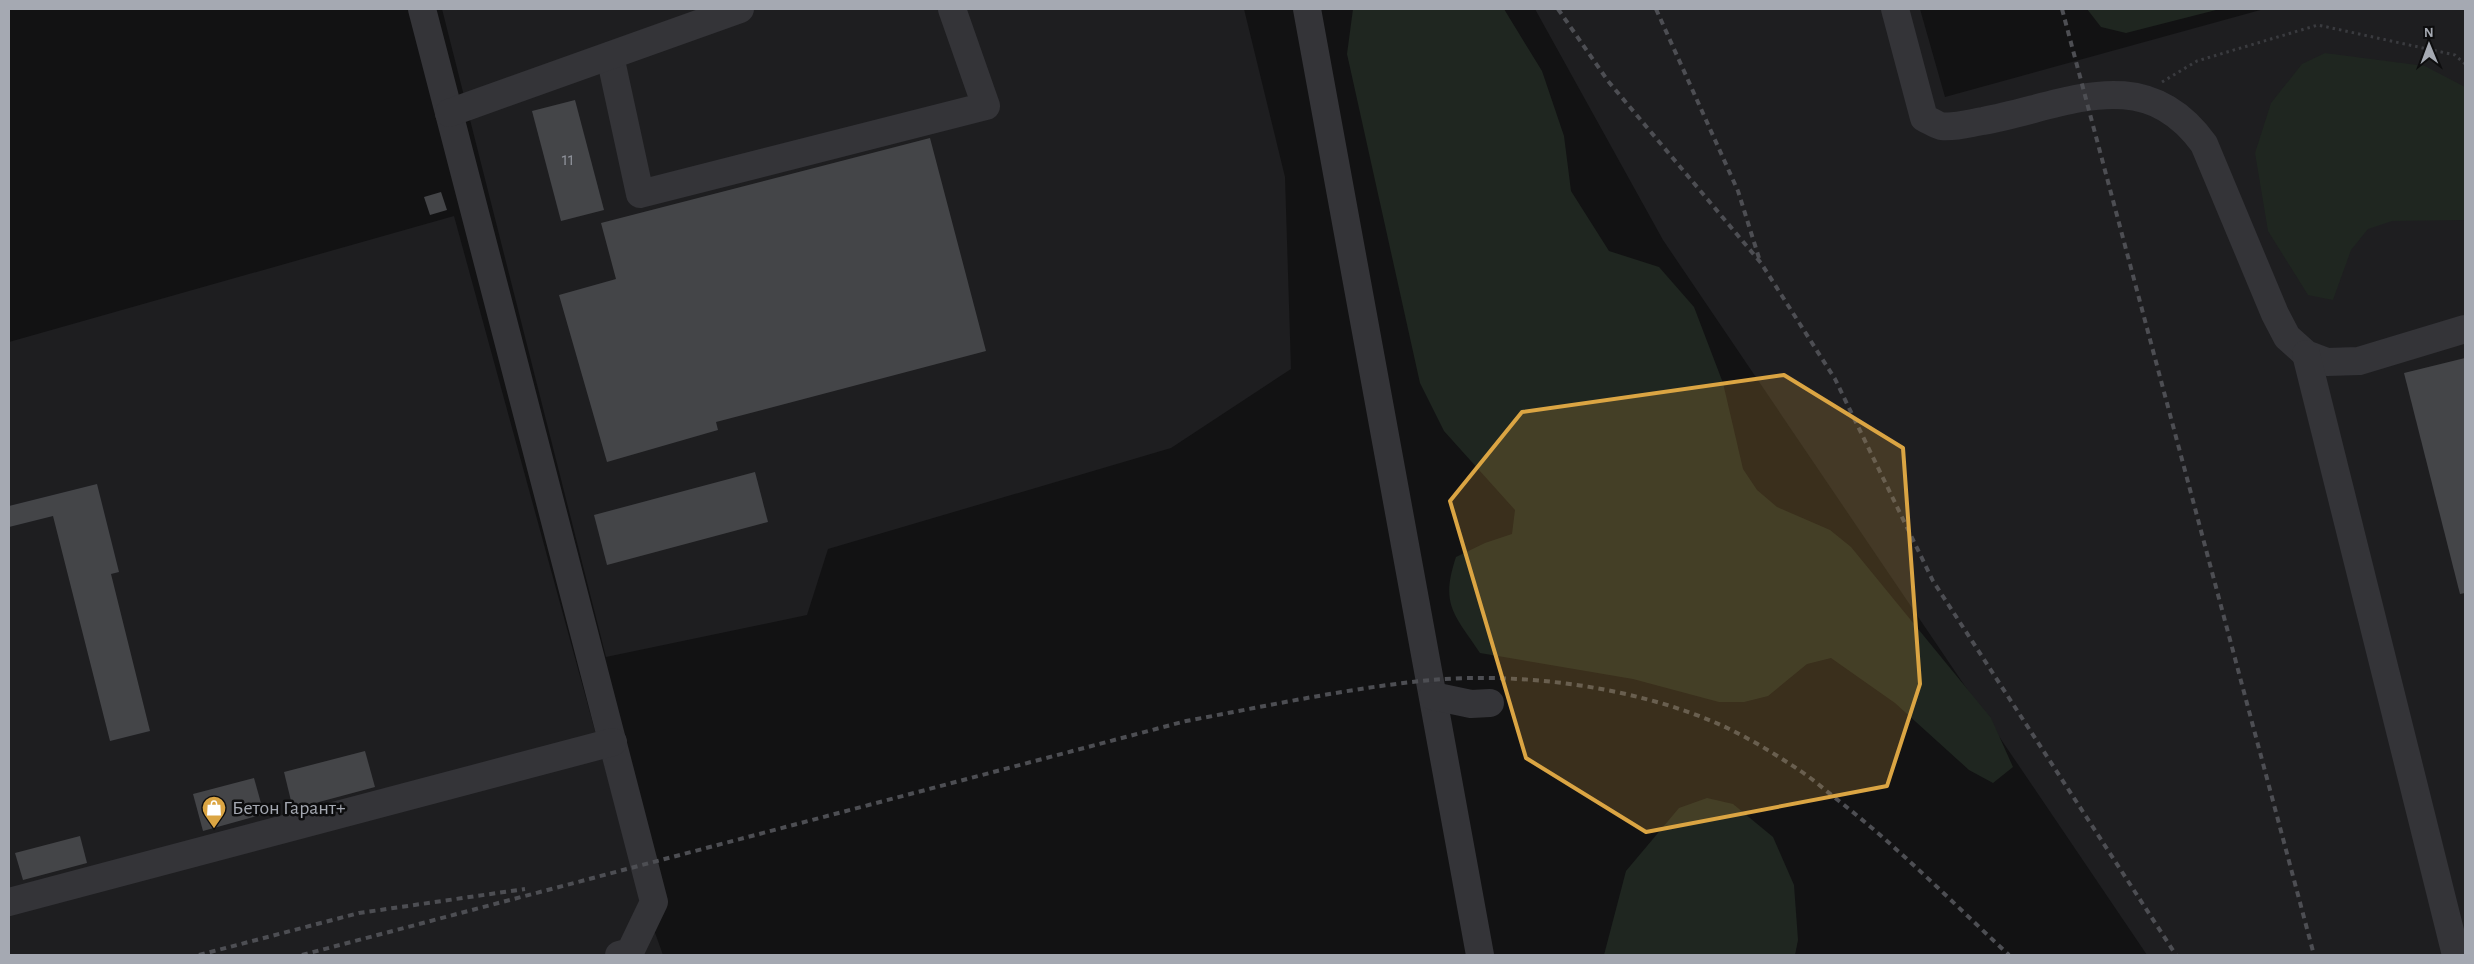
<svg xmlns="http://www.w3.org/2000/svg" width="2474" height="964" font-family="'Alegreya Sans',sans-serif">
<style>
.built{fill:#1e1e20}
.green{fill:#1f2620}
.building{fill:#444548}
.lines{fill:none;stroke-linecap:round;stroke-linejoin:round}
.path{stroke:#3a3b3f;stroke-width:3;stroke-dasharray:2.5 4;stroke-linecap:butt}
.minor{stroke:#343438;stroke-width:28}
.rail{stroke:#4d4e53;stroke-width:4;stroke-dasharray:6 5;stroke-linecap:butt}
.marked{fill:#dba543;fill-opacity:0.2;stroke:#dba543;stroke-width:4;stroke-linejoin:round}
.labels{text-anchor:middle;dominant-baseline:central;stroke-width:5;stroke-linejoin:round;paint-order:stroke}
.number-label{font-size:18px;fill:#8d9098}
.poi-label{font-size:20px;fill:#a5a9b2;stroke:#0d0d0e;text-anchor:start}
</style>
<rect width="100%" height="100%" fill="#121213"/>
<g class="built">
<polygon points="442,9 1244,9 1285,177 1291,369 1171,448 828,549 807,615 606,657"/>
<polygon points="1535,9 1920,9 1945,97 2264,9 2465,9 2465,955 2147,955 1663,240"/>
<polygon points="454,216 635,877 663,955 9,955 9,342"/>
</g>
<g class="green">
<path d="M1353,9H1504L1542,71L1564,136L1571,191L1609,251L1659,267L1694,307L1723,383L1743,469L1757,490L1777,507L1830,530L1851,547L1991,718L2013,767L1993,783L1969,770L1895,703L1831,658L1807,664L1768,696L1744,702H1719L1633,679L1480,653C1454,614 1440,605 1456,557L1485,543L1512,534L1515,510L1444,431L1420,383L1347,54Z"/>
<polygon points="2087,9 2220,9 2126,33 2101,27"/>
<polygon points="2325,53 2425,66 2465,87 2465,220 2392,221 2368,229 2351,250 2333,300 2308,295 2268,231 2255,153 2271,103 2302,64"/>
<polygon points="1707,798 1733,804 1773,837 1794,885 1798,940 1795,955 1604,955 1626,871 1679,808"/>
</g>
<g class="building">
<polygon points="575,100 604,210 561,221 532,111"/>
<polygon points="930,138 986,351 716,422 718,430 607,462 559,295 616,279 601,223"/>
<polygon points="441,192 447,210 430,215 424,197"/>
<polygon points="2465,358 2465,593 2460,594 2404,373"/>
<polygon points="755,472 768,522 607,565 594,515"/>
<polygon points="97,484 119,572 111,574 150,731 110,741 53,516 9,527 9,506"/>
<polygon points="365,751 375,787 293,809 284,772"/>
<polygon points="254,778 264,814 203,831 193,794"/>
<polygon points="80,836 87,863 23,880 15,853"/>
</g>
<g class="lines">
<polyline class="path" points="2162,82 2197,61 2318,25 2455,55 2465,64"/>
<g class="minor">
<polyline points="422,9 654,902 630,952 619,955"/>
<polyline points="1307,9 1480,955"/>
<path d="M1895,9L1924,118C1929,120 1936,125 1941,126C1954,128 1970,123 1983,121C2065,106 2143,60 2204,144L2275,314L2287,337L2306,354L2327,362L2359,361L2465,329"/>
<polyline points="610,56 640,194 986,106 952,9"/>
<polyline points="449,113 740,9"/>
<polyline points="2306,354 2456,955"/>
<polyline points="1433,696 1471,704 1490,703"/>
<polyline points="9,902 613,742"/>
</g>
<g class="rail">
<polyline points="1558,9 1608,81 1761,263 1835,379 1933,581 2176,955"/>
<polyline points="1656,9 1738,191 1759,258"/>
<polyline points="2062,9 2314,955"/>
<polyline points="199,955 359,913 525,889"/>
<path d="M302,955L1186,721C1267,706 1348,688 1431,680C1524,672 1637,687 1723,726C1749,738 1775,754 1799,770C1813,779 1826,791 1839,801C1899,848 1953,903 2009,955"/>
</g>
</g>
<path class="marked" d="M1784,375L1903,448L1920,684L1887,786L1646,832L1526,758L1450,501L1522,412Z"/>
<defs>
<symbol id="shop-pin" viewBox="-11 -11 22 30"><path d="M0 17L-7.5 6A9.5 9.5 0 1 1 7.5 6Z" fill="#dba543" stroke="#0d0d0e"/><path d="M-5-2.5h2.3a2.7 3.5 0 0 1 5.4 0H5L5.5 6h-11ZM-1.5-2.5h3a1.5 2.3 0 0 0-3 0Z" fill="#fff"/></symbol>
</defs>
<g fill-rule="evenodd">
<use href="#shop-pin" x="200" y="794" width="28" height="38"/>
</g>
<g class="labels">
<g class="number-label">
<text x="568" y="160">11</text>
</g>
<g class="poi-label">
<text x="232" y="808">Бетон Гарант+</text>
</g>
</g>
<rect width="2474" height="964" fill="none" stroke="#a5a9b2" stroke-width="20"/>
<g transform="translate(2429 45) rotate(359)" stroke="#0d0d0e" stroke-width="4" paint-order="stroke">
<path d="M0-4L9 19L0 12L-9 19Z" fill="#a5a9b2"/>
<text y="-8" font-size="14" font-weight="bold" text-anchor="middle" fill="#a5a9b2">N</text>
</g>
</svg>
